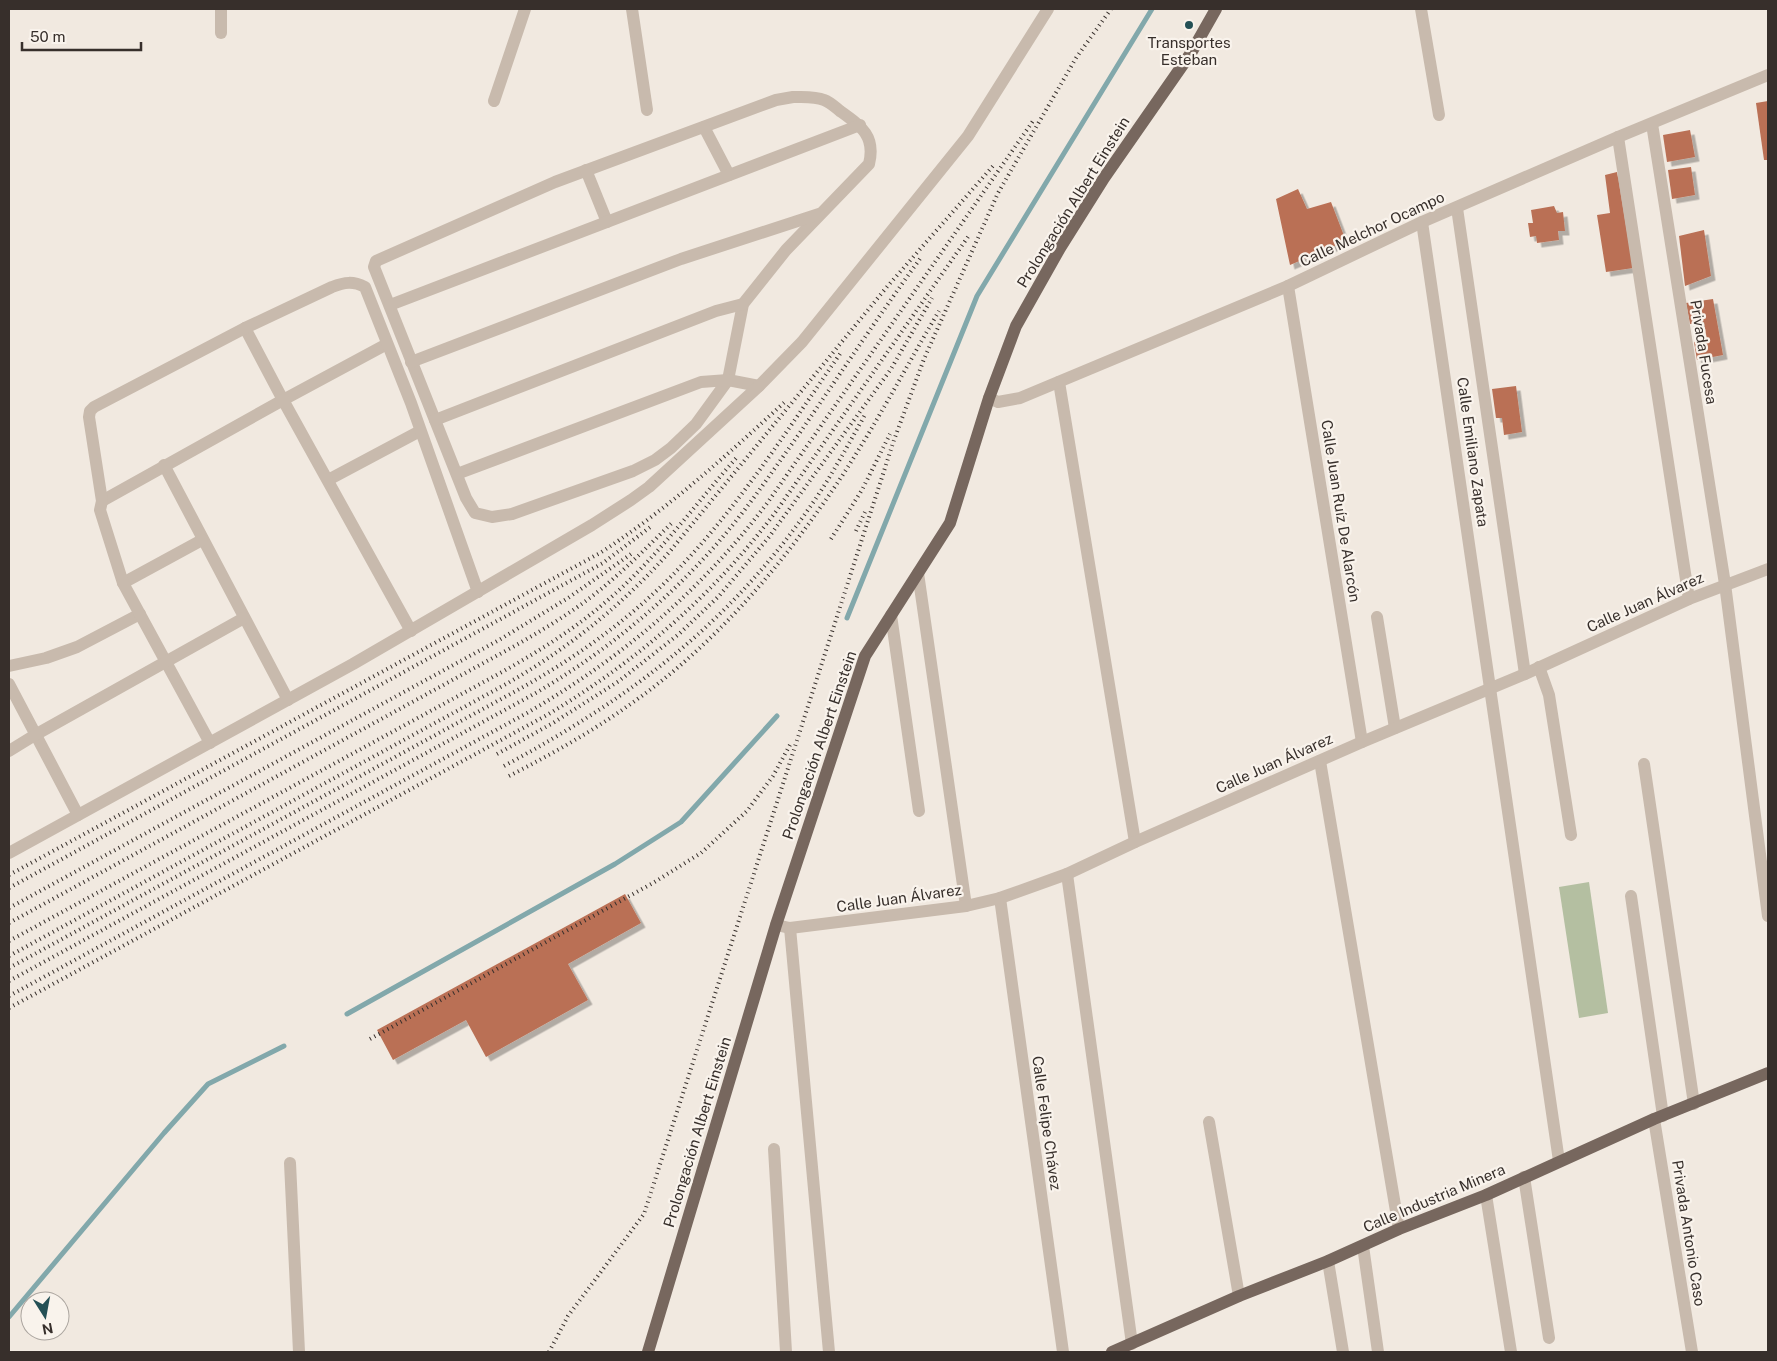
<svg xmlns="http://www.w3.org/2000/svg" width="1777" height="1361" font-family="'Public Sans',sans-serif">
<style>
.green{fill:#b4bfa1}
.lines{fill:none;stroke-linecap:round;stroke-linejoin:round}
.stream{stroke:#82a8ab;stroke-width:5}
.building{fill:#ba7055;filter:url(#shadow)}
.minor{stroke:#c8baad;stroke-width:12}
.major{stroke:#77675e;stroke-width:12}
.rail{stroke:#372f2b;stroke-width:4;stroke-dasharray:1 4;stroke-linecap:butt}
.poi-dot{fill:#245055;stroke:#f9f3ec;stroke-width:2}
.labels{text-anchor:middle;dominant-baseline:central;stroke-width:4.5;stroke-linejoin:round;paint-order:stroke}
.poi-label{font-size:15px;fill:#372f2b;stroke:#f9f3ec}
.street-label{font-size:15px;fill:#372f2b;stroke:#f9f3ec}
</style>
<defs>
<filter id="shadow"><feDropShadow dx="4.5" dy="4.5" stdDeviation="0" flood-color="#0004"/></filter>
</defs>
<rect width="100%" height="100%" fill="#f1e9e0"/>
<polygon class="green" points="1589,882 1608,1013 1579,1018 1559,887"/>
<g class="lines">
<g class="stream">
<polyline points="847,618 977,296 1152,9"/>
<polyline points="347,1014 615,864 681,822 777,716"/>
<polyline points="9,1317 164,1133 208,1084 284,1046"/>
</g>
</g>
<g class="building">
<polygon points="1768,101 1768,160 1764,160 1756,103"/>
<polygon points="1690,130 1695,157 1667,162 1663,135"/>
<polygon points="1691,167 1695,195 1672,199 1668,170"/>
<polygon points="1617,172 1633,268 1606,272 1597,215 1610,213 1605,175"/>
<polygon points="1298,189 1307,209 1331,202 1346,241 1290,265 1276,199"/>
<polygon points="1554,206 1557,213 1563,212 1565,231 1558,231 1559,240 1537,243 1536,236 1530,237 1528,223 1533,223 1531,210"/>
<polygon points="1704,230 1711,276 1685,286 1679,236"/>
<polygon points="1713,299 1723,355 1697,360 1694,342 1707,340 1704,322 1690,324 1686,303"/>
<polygon points="1516,386 1522,432 1504,435 1502,418 1496,418 1492,389"/>
<polygon points="625,894 641,923 568,964 588,1000 486,1057 466,1020 393,1060 377,1030"/>
</g>
<g class="lines">
<g class="minor">
<polyline points="632,9 647,110"/>
<polyline points="1421,9 1439,115"/>
<polyline points="221,33 221,9"/>
<path d="M793,97C803,97 815,96 824,100C830,102 835,107 840,111C861,126 876,136 869,164L786,250L743,304L728,380L696,424L671,448L655,460L633,471L512,514L492,517L475,513L466,498L374,267L376,261L555,182L776,100Z"/>
<polyline points="494,101 525,9"/>
<polyline points="1652,124 1725,584 1768,916"/>
<polyline points="704,127 729,175"/>
<polyline points="1618,137 1689,599"/>
<polyline points="586,170 607,222"/>
<polyline points="1457,208 1525,674"/>
<polyline points="1422,222 1559,1161"/>
<polyline points="1288,286 1362,742"/>
<polyline points="390,305 860,125"/>
<polyline points="245,328 283,400 387,344"/>
<polyline points="411,362 681,259 819,214"/>
<polyline points="1059,382 1135,842"/>
<polyline points="989,398 998,402 1020,398 1288,286 1422,222 1618,137 1768,75"/>
<polyline points="435,420 716,311 743,304"/>
<polyline points="164,465 288,700"/>
<polyline points="457,474 701,382 728,380 759,386"/>
<polyline points="328,480 420,431"/>
<polyline points="102,501 283,400 411,631"/>
<polyline points="918,573 966,906"/>
<polyline points="123,583 202,540"/>
<polyline points="891,615 919,811"/>
<polyline points="1377,617 1395,728"/>
<polyline points="9,666 46,658 77,647 140,614"/>
<polyline points="1539,667 1549,695 1571,835"/>
<polyline points="9,684 78,815"/>
<path d="M210,743L123,583L100,510L102,501L89,417L90,411L94,407L245,328L332,287C345,282 353,281 365,287L411,403L478,592"/>
<polyline points="9,751 35,735 244,618"/>
<polyline points="1320,761 1399,1229"/>
<polyline points="1644,764 1694,1104"/>
<polyline points="9,853 353,664 592,525 631,500 649,487 759,386 802,342 968,136 1048,9"/>
<polyline points="1067,874 1132,1344"/>
<polyline points="1631,896 1663,1116"/>
<polyline points="1000,898 1063,1352"/>
<polyline points="776,925 790,928 966,906 1000,898 1067,874 1135,842 1362,742 1525,674 1689,599 1768,569"/>
<polyline points="790,928 829,1352"/>
<polyline points="1654,1119 1692,1352"/>
<polyline points="1209,1122 1239,1296"/>
<polyline points="774,1149 786,1352"/>
<polyline points="290,1163 299,1352"/>
<polyline points="1524,1177 1549,1338"/>
<polyline points="1486,1195 1511,1352"/>
<polyline points="1363,1246 1378,1352"/>
<polyline points="1328,1261 1343,1352"/>
</g>
<g class="major">
<polyline points="648,1352 776,925 865,656 950,523 989,398 1016,326 1060,248 1104,178 1191,53 1216,9"/>
<polyline points="1112,1352 1239,1296 1328,1261 1399,1229 1486,1195 1654,1119 1768,1073"/>
</g>
<g class="rail">
<polyline points="856,531 865,512"/>
<polyline points="831,539 862,490 890,434"/>
<polyline points="497,754 553,723 619,681 679,634 719,596 769,537 891,369 932,298"/>
<path d="M504,766C630,698 727,626 810,507C831,477 848,445 866,413"/>
<path d="M509,776C552,754 593,731 632,703C706,651 768,582 820,508C865,446 900,377 939,311"/>
<path d="M9,875L600,553C668,509 727,455 787,400"/>
<polyline points="9,888 603,563 653,525"/>
<polyline points="9,908 499,640 568,598 634,552"/>
<path d="M9,923L520,643C544,629 569,614 591,597C621,574 647,547 674,521"/>
<path d="M9,941L502,672C543,649 582,624 617,592C662,551 698,501 738,456"/>
<path d="M9,956L508,683C570,647 624,604 671,550L886,288L993,166"/>
<path d="M9,968L514,692C576,658 635,616 683,564C744,499 792,423 842,351"/>
<path d="M9,981L534,694C601,655 663,605 715,546C746,511 772,472 799,434C840,374 880,314 922,256"/>
<path d="M9,996L527,713C623,657 701,591 768,502L1033,121"/>
<path d="M9,1008L547,715C637,661 714,595 777,510L970,234"/>
<polyline points="370,1039 653,883 701,853 747,811 773,776 791,743"/>
<polyline points="549,1352 568,1316 644,1214 894,440 924,359 998,193 1076,58 1111,9"/>
</g>
</g>
<circle class="poi-dot" cx="1189" cy="25" r="5"/>
<g class="labels">
<g class="poi-label">
<text x="1189" y="42">Transportes<tspan x="1189" dy="17">Esteban</tspan></text>
</g>
<g class="street-label">
<text transform="translate(1073 202) rotate(-58)">Prolongación Albert Einstein</text>
<text transform="translate(1372 229) rotate(-25)">Calle Melchor Ocampo</text>
<text transform="translate(1704 352) rotate(81)">Privada Fucesa</text>
<text transform="translate(1473 452) rotate(82)">Calle Emiliano Zapata</text>
<text transform="translate(1341 511) rotate(81)">Calle Juan Ruíz De Alarcón</text>
<text transform="translate(1645 602) rotate(-24)">Calle Juan Álvarez</text>
<text transform="translate(819 745) rotate(-71)">Prolongación Albert Einstein</text>
<text transform="translate(1274 763) rotate(-24)">Calle Juan Álvarez</text>
<text transform="translate(899 898) rotate(-8)">Calle Juan Álvarez</text>
<text transform="translate(1047 1123) rotate(82)">Calle Felipe Chávez</text>
<text transform="translate(697 1132) rotate(-73)">Prolongación Albert Einstein</text>
<text transform="translate(1434 1198) rotate(-23)">Calle Industria Minera</text>
<text transform="translate(1689 1233) rotate(81)">Privada Antonio Caso</text>
</g>
</g>
<rect width="1777" height="1361" fill="none" stroke="#372f2b" stroke-width="20"/>
<g transform="translate(45 1316) rotate(169)"><circle r="24" fill="#f9f3ec" stroke="#aba59f"/>
<path d="M0-4L9 19L0 12L-9 19Z" fill="#245055"/>
<text y="-8" font-size="14" font-weight="bold" text-anchor="middle" fill="#372f2b">N</text>
</g>
<path d="M22 42v8h119v-8" fill="none" stroke="#372f2b" stroke-width="2.5"/>
<text x="30" y="42" font-size="15" fill="#372f2b" stroke="#f9f3ec" stroke-width="4" paint-order="stroke">50 m</text>
</svg>
